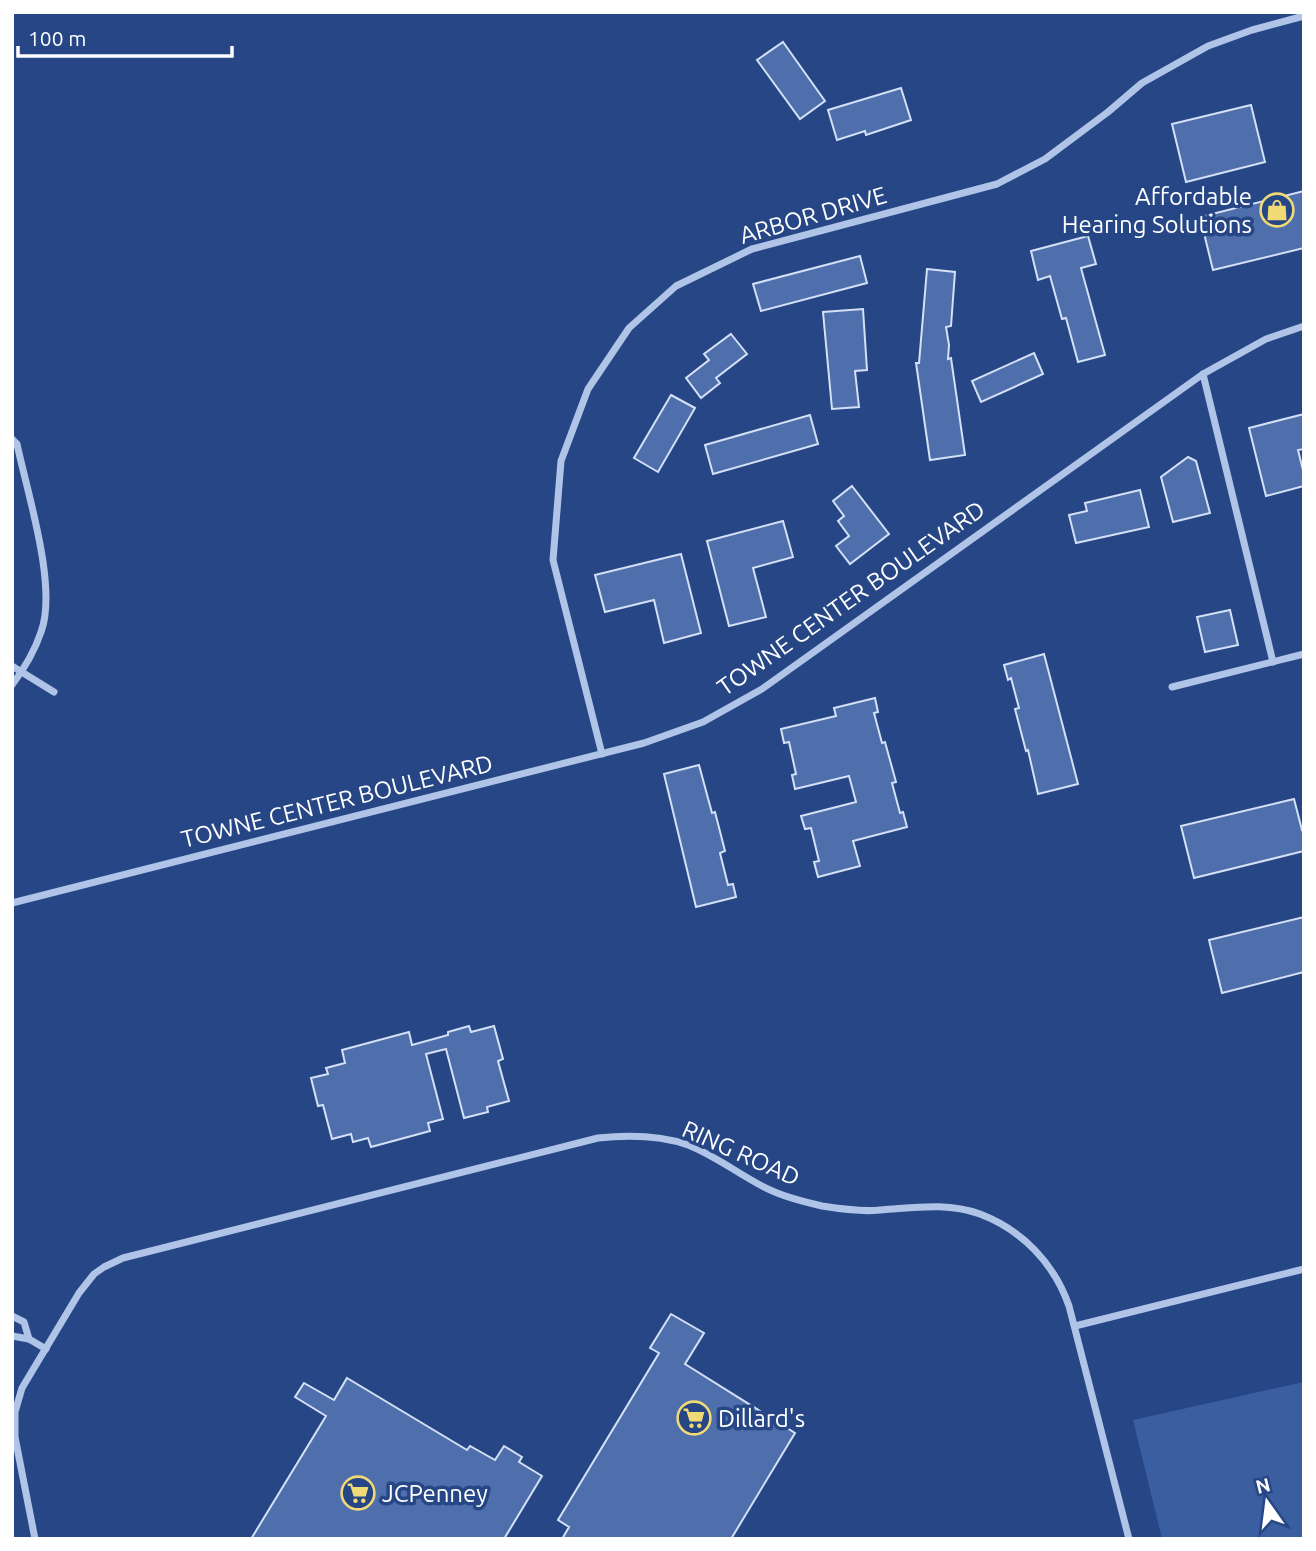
<svg xmlns="http://www.w3.org/2000/svg" width="1316" height="1551" font-family="Ubuntu,sans-serif">
<style>
.green{fill:#3b5ea1}
.building{fill:#4f6fac;stroke:#d4e0f6;stroke-width:2}
.lines{fill:none;stroke-linecap:round;stroke-linejoin:round}
.street{stroke:#b0c4e8;stroke-width:7}
.labels{text-anchor:middle;dominant-baseline:central;stroke-width:7;stroke-linejoin:round;paint-order:stroke}
.poi-label{font-size:24px;fill:#fff;stroke:#264685;text-anchor:start}
.street-label{font-size:24px;fill:#fff;stroke:#264685}
</style>
<rect width="100%" height="100%" fill="#264685"/>
<polygon class="green" points="1304,1382 1304,1539 1162,1539 1133,1420"/>
<g class="building">
<polygon points="783,42 825,101 800,119 757,60"/>
<polygon points="901,88 911,120 866,135 865,131 837,140 828,110"/>
<polygon points="1251,105 1265,162 1186,182 1172,124"/>
<polygon points="1304,191 1304,248 1213,270 1200,217"/>
<polygon points="1088,236 1096,264 1081,268 1105,355 1078,362 1066,318 1062,319 1050,276 1038,280 1031,251"/>
<polygon points="860,256 867,283 761,311 753,284"/>
<polygon points="927,269 955,272 951,326 946,327 949,345 948,359 951,358 965,455 930,460 916,363 919,363"/>
<polygon points="863,309 867,370 855,371 859,407 832,409 823,312"/>
<polygon points="731,334 747,354 716,378 720,383 701,398 686,378 709,360 704,354"/>
<polygon points="1034,353 1043,374 981,402 972,381"/>
<polygon points="671,395 695,408 658,472 634,458"/>
<polygon points="1304,414 1304,449 1298,450 1304,474 1304,486 1266,496 1249,428"/>
<polygon points="810,415 818,444 713,474 705,445"/>
<polygon points="1188,457 1196,461 1210,513 1173,522 1161,477"/>
<polygon points="852,486 889,534 850,564 836,546 849,536 838,521 844,516 833,501"/>
<polygon points="1140,490 1149,527 1076,543 1069,515 1087,511 1085,503"/>
<polygon points="783,521 793,557 753,568 766,617 729,626 707,541"/>
<polygon points="681,554 701,633 664,643 654,600 605,612 595,575"/>
<polygon points="1230,610 1238,645 1205,652 1197,617"/>
<polygon points="1044,654 1078,784 1038,794 1028,750 1026,751 1015,709 1019,708 1011,678 1008,680 1004,665"/>
<polygon points="875,698 878,712 874,713 882,743 885,742 896,782 892,783 900,813 903,812 907,827 853,841 860,866 818,877 814,862 819,861 811,828 805,829 801,816 856,802 849,776 795,789 792,775 796,774 789,742 784,743 781,729 836,716 834,708"/>
<polygon points="699,765 712,813 715,812 725,851 720,853 728,885 733,884 736,897 696,907 664,774"/>
<polygon points="1294,799 1302,830 1304,829 1304,851 1194,878 1181,826"/>
<polygon points="1304,917 1304,972 1222,993 1209,940"/>
<polygon points="469,1026 471,1032 494,1026 503,1059 498,1061 509,1101 487,1107 488,1112 464,1118 446,1049 426,1054 443,1119 428,1123 430,1131 371,1147 368,1138 353,1142 351,1134 332,1139 323,1105 318,1106 311,1078 328,1074 326,1068 345,1063 342,1050 409,1032 412,1045 448,1035 448,1032"/>
<polygon points="671,1314 704,1333 685,1364 795,1433 731,1539 562,1539 569,1527 558,1520 659,1353 650,1348"/>
<polygon points="347,1378 467,1450 470,1446 495,1460 504,1446 522,1457 519,1462 542,1476 504,1539 251,1539 326,1416 295,1397 304,1383 334,1400"/>
</g>
<g class="lines">
<g class="street">
<polyline points="1203,374 1273,662"/>
<path d="M12,439L17,444C27,492 58,587 41,632C35,650 24,669 12,685"/>
<polyline points="12,666 54,692"/>
<polyline points="1172,687 1304,654"/>
<polyline points="602,754 553,560 561,461 588,389 629,328 676,286 752,249 997,184 1045,159 1108,112 1142,83 1208,46 1252,30 1304,16"/>
<polyline points="12,903 644,743 703,722 762,689 1203,374 1266,339 1304,326"/>
<polyline points="12,1316 24,1322 29,1339"/>
<polyline points="1075,1326 1304,1269"/>
<polyline points="12,1336 29,1339 46,1349"/>
<path d="M35,1539L15,1437V1412L22,1388L79,1293L94,1274L104,1267L123,1258L598,1138C628,1135 659,1135 688,1145C714,1155 737,1173 762,1186C781,1196 801,1201 822,1206C841,1209 861,1212 880,1210C914,1208 946,1202 980,1214C1022,1230 1054,1263 1069,1306L1129,1539"/>
</g>
</g>
<defs>
<symbol id="shop-ring" viewBox="-11 -11 22 22"><circle r="9.5" fill="#264685" stroke="#f1d975" stroke-width="1.5"/><path d="M-5-2.5h2.3a2.7 3.5 0 0 1 5.4 0H5L5.5 6h-11ZM-1.5-2.5h3a1.5 2.3 0 0 0-3 0Z" fill="#f1d975"/></symbol>
<symbol id="supermarket-ring" viewBox="-11 -11 22 22"><circle r="9.5" fill="#264685" stroke="#f1d975" stroke-width="1.5"/><path d="M-6-5.5h2.5l.6 2H6L4.5 2H-2.5L-4.4-4H-6ZM-1.5 3.2a1.3 1.3 0 1 0 .1 0ZM3 3.2a1.3 1.3 0 1 0 .1 0Z" fill="#f1d975"/></symbol>
</defs>
<g fill-rule="evenodd">
<use href="#shop-ring" x="1258" y="191" width="38" height="38"/>
<use href="#supermarket-ring" x="675" y="1399" width="38" height="38"/>
<use href="#supermarket-ring" x="339" y="1474" width="38" height="38"/>
</g>
<g class="labels">
<g class="poi-label">
<text x="1252" y="196" text-anchor="end">Affordable<tspan x="1252" dy="28">Hearing Solutions</tspan></text>
<text x="718" y="1418">Dillard's</text>
<text x="382" y="1493">JCPenney</text>
</g>
<g class="street-label">
<text transform="translate(813 215) rotate(-16)">ARBOR DRIVE</text>
<text transform="translate(851 598) rotate(-35)">TOWNE CENTER BOULEVARD</text>
<text transform="translate(337 801) rotate(-14)">TOWNE CENTER BOULEVARD</text>
<text transform="translate(741 1153) rotate(24)">RING ROAD</text>
</g>
</g>
<rect width="1316" height="1551" fill="none" stroke="#ffffff" stroke-width="28"/>
<g transform="translate(1267 1502) rotate(346)" stroke="#264685" stroke-width="5" paint-order="stroke">
<path d="M0-5L12 26L0 18L-12 26Z" fill="#ffffff"/>
<text y="-10" font-size="19" font-weight="bold" text-anchor="middle" fill="#ffffff">N</text>
</g>
<path d="M18 46v10h214v-10" fill="none" stroke="#ffffff" stroke-width="3.5"/>
<text x="28" y="46" font-size="21" fill="#ffffff" stroke="#264685" stroke-width="5" paint-order="stroke">100 m</text>
</svg>
